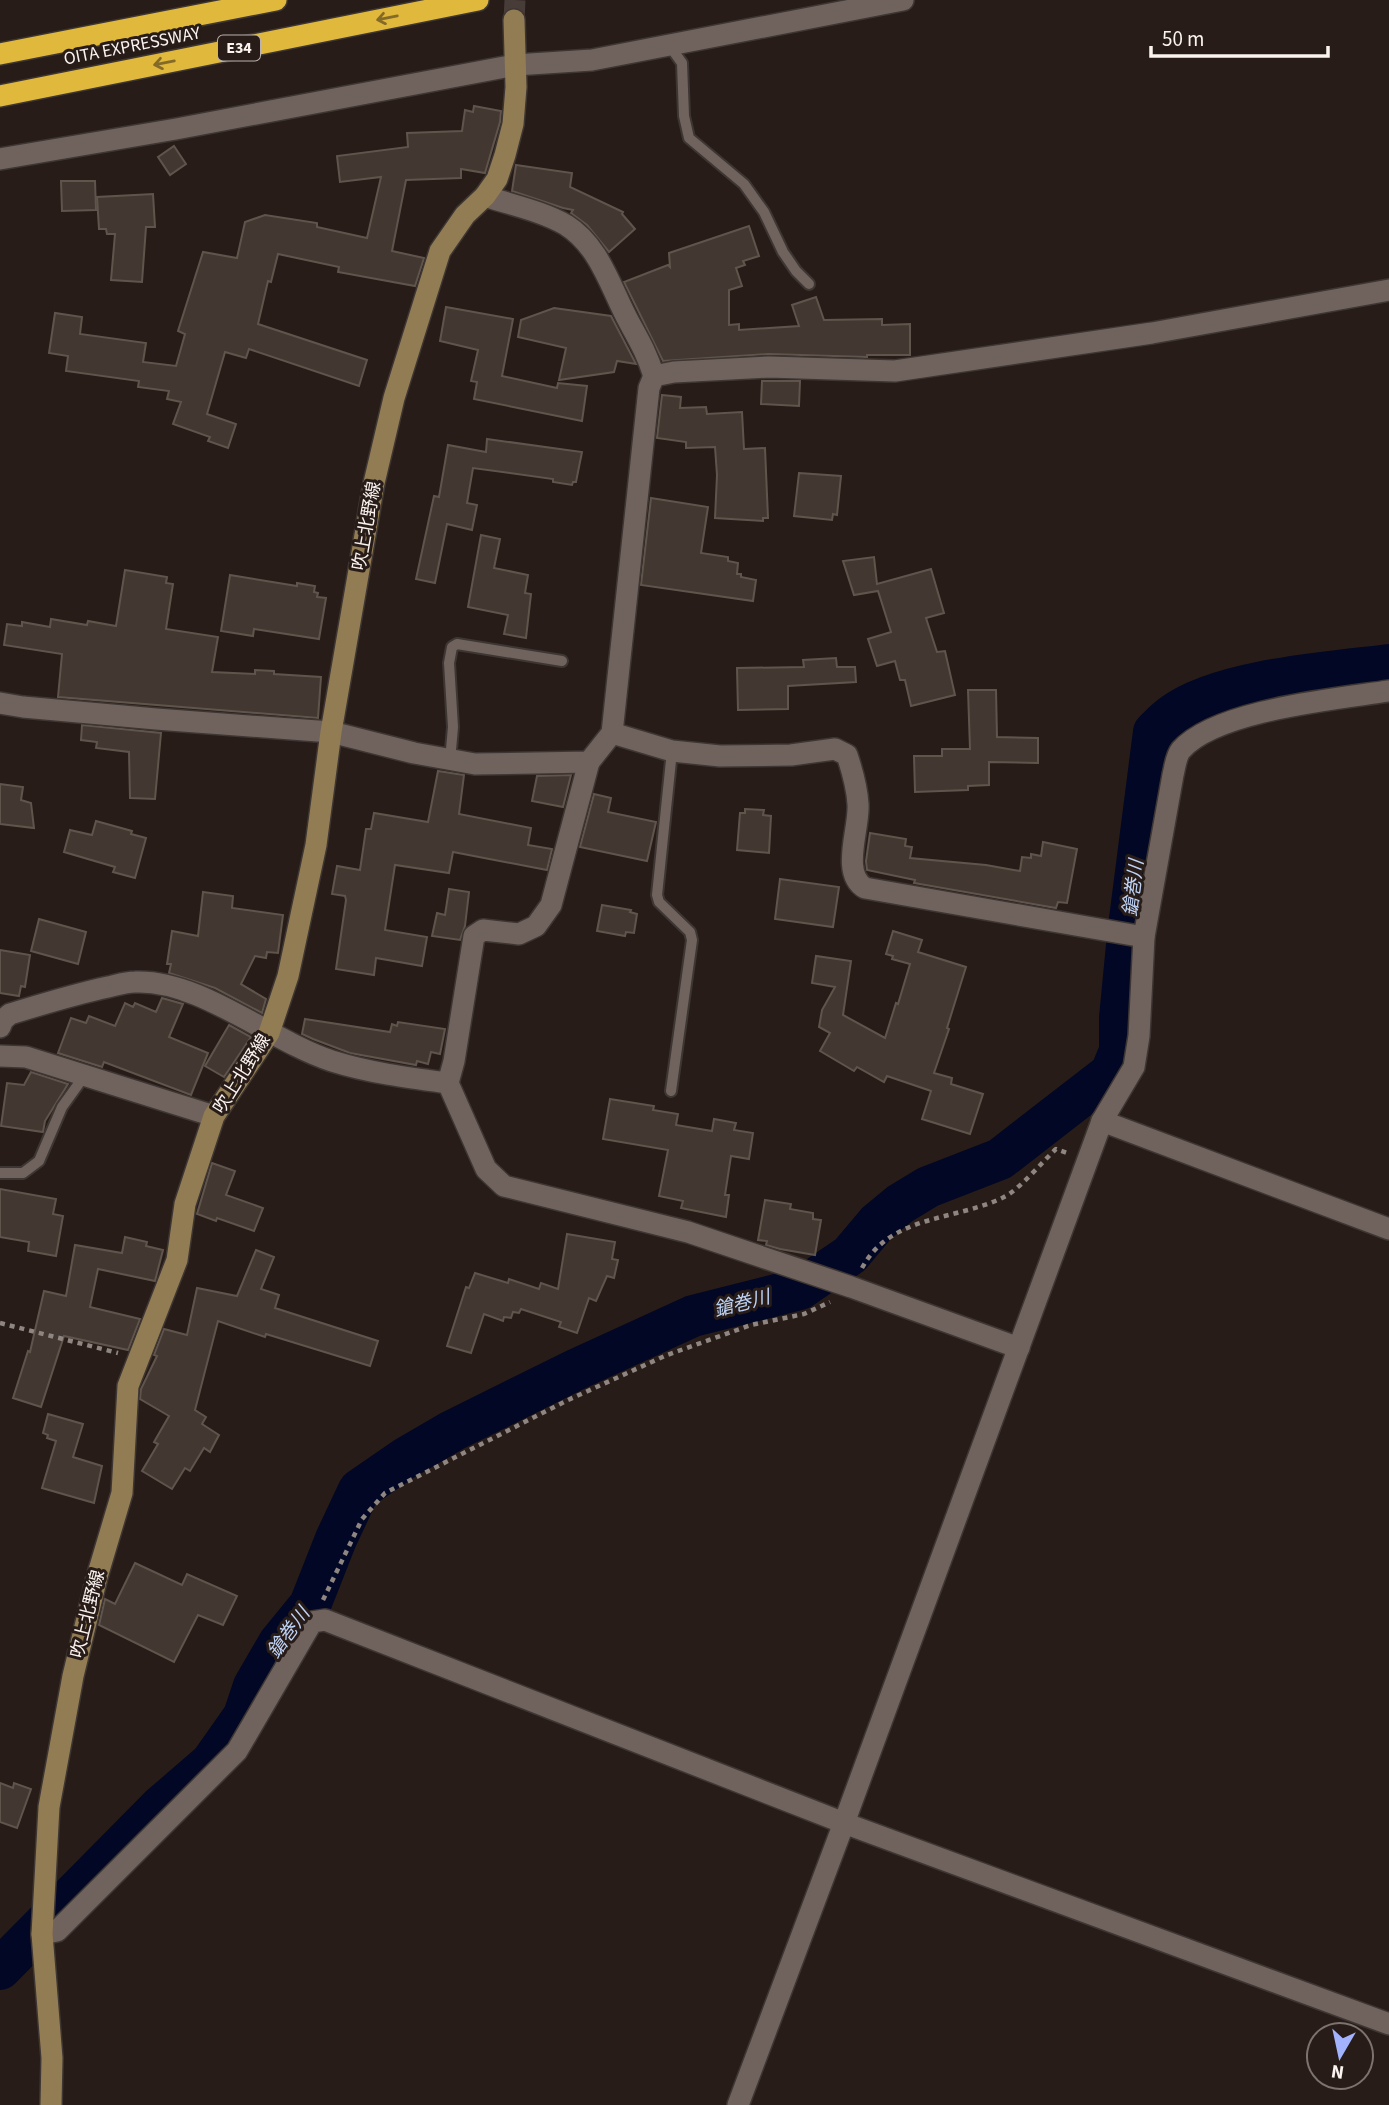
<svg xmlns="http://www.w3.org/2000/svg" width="1389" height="2105" font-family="'Source Sans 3','Noto Sans JP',sans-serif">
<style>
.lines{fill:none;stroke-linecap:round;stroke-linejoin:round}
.river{stroke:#010725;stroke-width:42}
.building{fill:#433831;stroke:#60554d;stroke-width:2}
.secondary-tunnel{stroke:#473c38;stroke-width:21;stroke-dasharray:21 10;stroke-linecap:butt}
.lane-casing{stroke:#3e3633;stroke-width:14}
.street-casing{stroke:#3e3633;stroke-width:24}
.secondary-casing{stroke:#3e3633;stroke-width:24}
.highway-casing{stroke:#3e3633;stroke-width:24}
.path{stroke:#8f8682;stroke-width:4.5;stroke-dasharray:5 5;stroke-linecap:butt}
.lane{stroke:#70635d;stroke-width:10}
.street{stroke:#70635d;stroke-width:21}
.secondary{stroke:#927c53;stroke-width:21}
.highway{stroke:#e0b83b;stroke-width:21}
.oneway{stroke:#846a29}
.labels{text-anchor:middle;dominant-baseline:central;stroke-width:6;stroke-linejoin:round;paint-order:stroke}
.shield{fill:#271c17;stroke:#bbb2af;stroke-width:2}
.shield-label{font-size:16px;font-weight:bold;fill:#fbf3f0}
.street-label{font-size:18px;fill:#fbf3f0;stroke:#271c17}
.water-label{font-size:19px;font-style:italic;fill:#bfd3f8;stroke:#271c17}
</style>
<rect width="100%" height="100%" fill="#271c17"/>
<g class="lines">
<path class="river" d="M0,1969L160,1807L211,1763L244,1716L254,1686L279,1643L310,1605L336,1539L359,1490L404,1459L452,1431L575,1370L693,1316L800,1289L850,1255L877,1223L900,1204L928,1187L1000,1159L1111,1073L1120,1051V1018L1128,935L1154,732C1160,726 1166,719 1174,714C1220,680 1331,672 1389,665"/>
</g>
<g class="building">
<polygon points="474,106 501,111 500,122 485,173 461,169 461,178 406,180 392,251 424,258 415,286 338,272 339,267 278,254 271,282 268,281 258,324 367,360 359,386 249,349 246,358 225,352 207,414 236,424 228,448 208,441 210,437 173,424 181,402 167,399 169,391 138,387 139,381 66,371 68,356 49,353 55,313 82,317 80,334 146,343 143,362 176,366 185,334 178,331 203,252 237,258 245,222 265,215 317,223 317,227 367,238 381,177 340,182 337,156 408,147 407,133 462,131 465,110 473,112"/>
<polygon points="174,146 186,164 170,175 158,157"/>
<polygon points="516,165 572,173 570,187 623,212 622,214 635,229 609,252 587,225 571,213 573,210 563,208 512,191"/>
<polygon points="61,181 95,181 96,210 62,211"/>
<polygon points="153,194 155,227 146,227 142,282 111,280 115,234 107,234 106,229 99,229 97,197"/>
<polygon points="749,226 759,256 743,261 745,265 736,268 742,286 729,290 729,325 739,324 739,330 799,326 792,305 816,297 824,320 882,319 882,325 910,324 910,355 867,355 867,357 768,354 663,361 624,282 668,265 670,267 669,253"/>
<polygon points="446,307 513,319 502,376 557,388 558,383 587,386 582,421 474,399 477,382 471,381 478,350 440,341"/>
<polygon points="554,308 611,316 636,364 617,361 614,372 559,380 566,348 518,337 521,320"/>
<polygon points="762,381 800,381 799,406 761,404"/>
<polygon points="662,395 681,397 680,408 706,407 707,414 742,412 744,449 765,448 768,518 763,518 763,521 715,518 717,475 715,447 686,448 686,442 657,438"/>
<polygon points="487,439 582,452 576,482 573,482 572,485 553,482 553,479 473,468 467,503 477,505 472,530 447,524 435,583 416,579 434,496 439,497 448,445 486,452"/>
<polygon points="799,473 841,476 837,515 833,514 832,520 794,516"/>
<polygon points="651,498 708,507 701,553 728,557 728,561 738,563 737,574 741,574 741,577 756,580 753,601 641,585"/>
<polygon points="481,535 500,539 494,568 528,575 525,593 531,594 526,638 504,634 508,615 468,607"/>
<polygon points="874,557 877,584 931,569 944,613 926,618 937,652 945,651 955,695 911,706 905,680 900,680 895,661 877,666 868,639 891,632 878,591 854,595 843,561"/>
<polygon points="125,570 167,577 166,583 173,584 166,629 218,637 212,672 255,674 255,670 274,671 274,674 321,677 318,718 58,697 62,654 4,645 7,624 22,626 22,622 50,627 51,619 87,625 88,621 116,626"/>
<polygon points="230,575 297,586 297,583 315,586 314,592 318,593 317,597 326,598 319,639 254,629 253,636 221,631"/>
<polygon points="836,658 837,667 855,667 856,682 788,686 788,709 738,710 737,668 804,667 803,660"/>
<polygon points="968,690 996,690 997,737 1038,738 1038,763 989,762 989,785 968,786 968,790 915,792 914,756 942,756 942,749 970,749"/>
<polygon points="82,725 161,733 155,799 130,798 129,752 96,748 97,742 81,740"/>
<polygon points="438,771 464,775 459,814 531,828 528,845 552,849 547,870 453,852 449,873 395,865 385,930 427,937 422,966 376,958 374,975 336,969 346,900 345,896 332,894 337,866 360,870 366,829 371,829 374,813 428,822"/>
<polygon points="571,775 563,807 532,801 537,776"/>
<polygon points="0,784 23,787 21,800 31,803 34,828 0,824"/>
<polygon points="594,794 611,798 608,812 656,822 647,861 580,847"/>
<polygon points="745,809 764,810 763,815 771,816 769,853 737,850 740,813 745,813"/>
<polygon points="96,821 132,831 131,834 146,838 135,878 113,872 115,867 64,852 70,830 92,835"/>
<polygon points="870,833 906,839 905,846 912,847 910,858 986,865 1020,871 1022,857 1031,858 1031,854 1041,856 1043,842 1077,849 1067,903 1058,902 1056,908 914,883 915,880 867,870 866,861"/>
<polygon points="780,879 839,887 833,927 775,919"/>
<polygon points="449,889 469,892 465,926 460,940 432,936 437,913 445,915"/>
<polygon points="203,892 233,896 232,908 283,915 278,953 267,952 266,958 255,956 241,984 266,999 262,1013 215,988 169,973 171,964 167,964 172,931 198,936"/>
<polygon points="602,905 631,910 630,912 637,914 634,933 626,932 625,936 597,931"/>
<polygon points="39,919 86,932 78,964 31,951"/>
<polygon points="893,931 922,940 918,952 966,967 947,1028 949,1029 934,1073 952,1078 951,1084 983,1094 970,1134 922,1119 931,1091 887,1076 884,1082 857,1067 854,1071 820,1051 830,1033 819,1027 822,1010 835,987 812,983 816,956 851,961 843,1015 885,1038 896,1003 898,1004 910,964 892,959 893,956 886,954"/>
<polygon points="0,950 30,955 25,987 21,986 19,996 0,993"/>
<polygon points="162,998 183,1004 169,1037 208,1053 191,1095 104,1062 102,1067 58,1053 71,1018 86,1023 89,1016 115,1026 125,1003 133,1007 135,1003 156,1012"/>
<polygon points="305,1019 390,1032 392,1024 397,1026 398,1022 445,1029 440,1054 431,1052 428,1064 417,1061 416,1065 350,1053 313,1039 302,1034"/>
<polygon points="229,1025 251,1037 224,1077 205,1066"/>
<polygon points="31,1072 68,1084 45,1121 43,1132 1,1126 7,1083 24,1085"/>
<polygon points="610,1099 654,1106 653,1110 678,1114 676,1125 712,1131 714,1119 736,1123 734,1130 753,1133 749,1159 731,1156 725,1195 729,1195 726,1217 681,1208 683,1201 659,1196 668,1150 603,1139"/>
<polygon points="212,1163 235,1171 226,1195 263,1208 254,1231 217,1218 216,1221 197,1214"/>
<polygon points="0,1189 56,1199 53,1214 63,1216 56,1256 28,1251 29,1242 0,1237"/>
<polygon points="765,1200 791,1204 790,1209 813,1213 813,1219 821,1220 815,1255 780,1249 766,1245 767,1241 758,1240"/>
<polygon points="567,1234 615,1242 612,1259 618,1260 614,1278 607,1276 596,1301 589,1298 577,1333 559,1327 561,1322 521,1309 519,1313 513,1312 511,1318 504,1317 503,1321 484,1314 471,1353 447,1346 466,1287 469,1288 475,1273 508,1283 509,1279 539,1289 541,1283 558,1289"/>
<polygon points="125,1237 147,1242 146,1246 163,1250 155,1281 98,1269 90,1307 140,1319 128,1350 64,1336 41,1407 13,1398 28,1351 30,1352 44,1291 66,1296 75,1245 122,1253"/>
<polygon points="256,1250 274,1257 261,1289 279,1295 275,1308 378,1341 370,1366 266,1334 265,1337 218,1321 195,1410 206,1417 202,1424 219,1435 210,1452 204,1448 190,1471 185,1468 172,1489 142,1471 158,1444 154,1442 169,1416 140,1399 141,1389 157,1356 154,1355 164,1329 187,1335 197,1288 237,1296"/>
<polygon points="48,1414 83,1424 73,1457 102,1466 94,1503 42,1488 56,1441 47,1438 48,1435 43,1433"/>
<polygon points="135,1563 182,1585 187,1574 237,1596 223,1625 198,1615 174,1662 99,1625 105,1599 115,1604"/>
<polygon points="0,1783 13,1788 14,1783 31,1789 17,1828 0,1822"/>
</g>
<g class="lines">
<polyline class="secondary-tunnel" points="514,20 515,0"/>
<defs>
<g id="lane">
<polyline points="669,45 682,63 684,116 689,138 744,184 764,212 783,252 796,271 809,284"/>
<polyline points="450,761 453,727 449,663 452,647 457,644 562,661"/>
<polyline points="671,1091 692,940 690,932 659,902 657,895 672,751"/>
<polyline points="0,1173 23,1173 39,1161 62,1107 85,1075"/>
</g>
<g id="street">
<polyline points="0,159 176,129 515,65 592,60 903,0"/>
<path d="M485,196C511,205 542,211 566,225C600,246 611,289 629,322C640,342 647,354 654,376"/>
<polyline points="0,703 23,707 156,719 331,732 414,753 475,764 589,762 612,733 649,388 654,376 674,372 769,367 895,371 1152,333 1389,290"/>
<path d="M612,733L672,751L720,756L791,755L835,749L847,755C852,770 857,788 858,804C860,828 840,873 865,888L1144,937"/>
<path d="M0,1027L3,1020L10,1014C43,1004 75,994 108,987C117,985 126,982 135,982C200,979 270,1041 332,1061C370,1073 410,1078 448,1083L486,1169L504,1186L688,1232L851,1287L1019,1348"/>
<polyline points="0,1056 26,1057 214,1116"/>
<polyline points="448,1083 454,1061 474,936 483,930 519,934 536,926 551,905 589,762"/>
<polyline points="1102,1121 1389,1229"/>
<polyline points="42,1934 57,1931 237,1751 312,1622 325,1620 844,1823 1389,2024"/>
<path d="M738,2105L844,1823L1102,1121L1134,1067L1139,1036L1144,937L1173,775C1175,767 1176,756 1181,750C1216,710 1337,699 1389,691"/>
</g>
<polyline id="secondary" points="51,2105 52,2058 42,1934 49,1807 73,1676 97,1577 122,1493 128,1386 177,1260 185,1204 214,1116 269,1033 288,976 316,845 331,732 374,483 394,398 440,251 465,215 485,196 497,179 505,155 513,124 516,87 514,20"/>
<g id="highway">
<polyline points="0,54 276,0"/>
<polyline points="0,96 478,0"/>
</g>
</defs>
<use href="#lane" class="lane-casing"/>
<use href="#street" class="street-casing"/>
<use href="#secondary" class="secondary-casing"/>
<use href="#highway" class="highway-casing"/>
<g class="path">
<path d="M862,1268C891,1214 956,1221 1004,1197C1019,1190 1043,1161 1056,1149L1070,1154"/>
<polyline points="0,1323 118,1353"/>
<polyline points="323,1600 362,1519 385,1493 568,1400 667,1355 751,1325 804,1314 830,1302"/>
</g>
<use href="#lane" class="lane"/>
<use href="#street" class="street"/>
<use href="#secondary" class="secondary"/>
<use href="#highway" class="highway"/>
</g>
<defs><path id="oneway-shaft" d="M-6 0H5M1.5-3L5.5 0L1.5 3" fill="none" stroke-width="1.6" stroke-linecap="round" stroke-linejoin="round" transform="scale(1.75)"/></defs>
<g class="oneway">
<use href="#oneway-shaft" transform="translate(387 18) rotate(169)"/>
<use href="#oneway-shaft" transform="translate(164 63) rotate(169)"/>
</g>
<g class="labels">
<rect class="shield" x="218" y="35.5" width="42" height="25" rx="5"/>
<g class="shield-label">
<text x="239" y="48">E34</text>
</g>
<g class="street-label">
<text transform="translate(132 46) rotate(-11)">OITA EXPRESSWAY</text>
<text transform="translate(367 526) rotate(-80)">吹上北野線</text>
<text transform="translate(242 1074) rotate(-58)">吹上北野線</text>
<text transform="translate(88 1614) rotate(-76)">吹上北野線</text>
</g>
<g class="water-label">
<text transform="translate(1134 888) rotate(-83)">鎗巻川</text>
<text transform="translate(742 1304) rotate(-14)">鎗巻川</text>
<text transform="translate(289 1633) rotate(-54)">鎗巻川</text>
</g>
</g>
<g transform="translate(1340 2056) rotate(189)"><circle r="33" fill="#271c17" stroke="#7c726e" stroke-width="2"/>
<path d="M0-5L12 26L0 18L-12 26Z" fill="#a2b2fd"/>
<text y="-10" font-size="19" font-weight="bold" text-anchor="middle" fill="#fbf3f0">N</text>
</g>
<path d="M1151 46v10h177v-10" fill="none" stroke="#fbf3f0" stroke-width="3.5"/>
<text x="1162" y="46" font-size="21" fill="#fbf3f0" stroke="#271c17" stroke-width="5" paint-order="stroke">50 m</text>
</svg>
